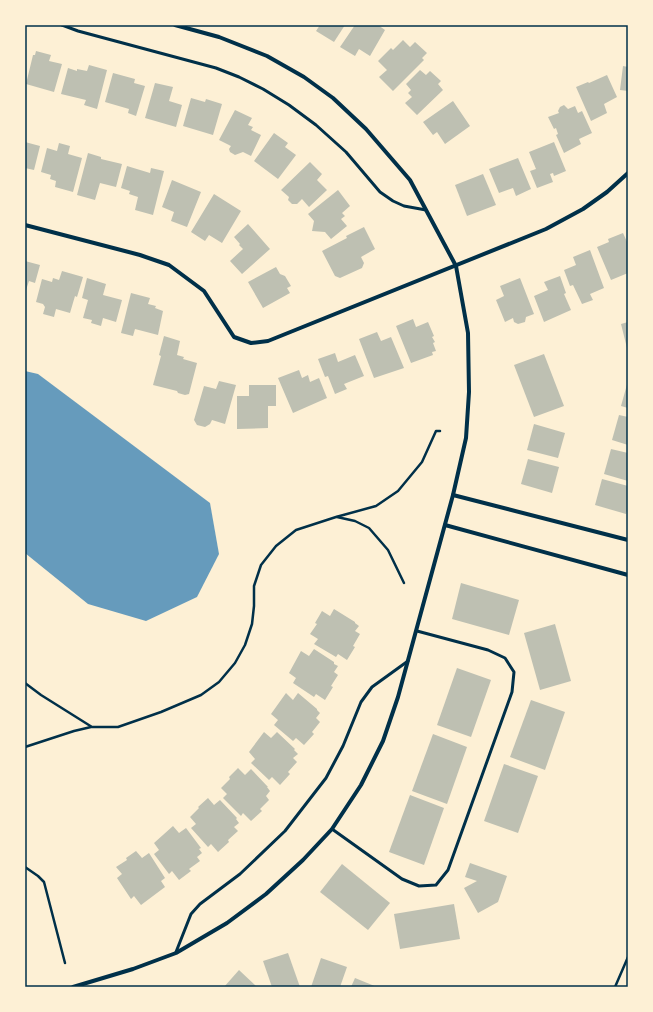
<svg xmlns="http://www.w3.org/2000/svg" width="653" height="1012" font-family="Figtree,sans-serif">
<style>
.water{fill:#669bbc}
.building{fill:#bec0b2}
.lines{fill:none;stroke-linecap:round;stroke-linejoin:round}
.path{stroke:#003049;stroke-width:2.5}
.service{stroke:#003049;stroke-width:3}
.minor{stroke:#003049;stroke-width:4}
.neatline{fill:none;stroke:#003049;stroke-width:1.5}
</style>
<rect width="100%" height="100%" fill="#fdf0d5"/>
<polygon class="water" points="25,371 38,374 210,503 219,554 197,597 146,621 88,604 25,553"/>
<g class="building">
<polygon points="320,25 345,25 334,42 316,31"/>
<polygon points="355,25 378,25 385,30 370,56 359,49 355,56 340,47"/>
<polygon points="403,40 410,47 415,42 427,53 422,58 424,60 393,91 379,77 387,70 378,61 391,48 393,50"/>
<polygon points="36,51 51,55 49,61 62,64 54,92 26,84 33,55 35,55"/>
<polygon points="89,65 107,70 97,109 84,105 86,100 61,94 68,68 77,71 77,69 87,71"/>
<polygon points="623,66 628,67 628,91 620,90"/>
<polygon points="420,70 426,75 430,71 441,81 438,84 443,90 417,115 405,103 412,97 408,93 411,90 406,84"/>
<polygon points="113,73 135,79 134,83 145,86 136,116 128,113 129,109 105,102"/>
<polygon points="607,75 617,97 604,104 607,113 591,121 576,87 588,82 589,83"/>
<polygon points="155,83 173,87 169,101 182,105 176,127 145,118"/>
<polygon points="191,98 205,102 206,99 222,104 213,135 183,126"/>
<polygon points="453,101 470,126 445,144 437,132 433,135 423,122"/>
<polygon points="564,105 568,109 575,106 578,113 582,111 592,133 579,139 581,144 564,153 556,135 558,134 556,128 554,129 548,117 559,113 558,111 560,107"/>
<polygon points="235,110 252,118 248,125 253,127 251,130 261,135 251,156 243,152 235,155 230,152 229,149 231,146 219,140"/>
<polygon points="274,133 288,143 285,147 296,155 278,179 254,161"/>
<polygon points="25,142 40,146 34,170 25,168"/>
<polygon points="554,142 566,171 554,176 553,173 550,174 553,182 537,188 530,171 536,169 529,152"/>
<polygon points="59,143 70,146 68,154 82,158 73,192 55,187 56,181 50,179 51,175 41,172 47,148 57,151"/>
<polygon points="88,153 101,157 101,159 122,164 116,187 100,183 95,200 77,195"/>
<polygon points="518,158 531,189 516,196 513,188 499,193 489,169"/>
<polygon points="310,162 322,174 317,180 327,190 309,207 302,199 297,204 292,204 288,200 289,197 281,190"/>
<polygon points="127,166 150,173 151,168 164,171 153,215 135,210 138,197 129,194 130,191 121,188"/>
<polygon points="483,174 496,205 467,216 455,185"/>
<polygon points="172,180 201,192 187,227 171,221 174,212 162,207"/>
<polygon points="338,190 350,206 342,213 345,216 341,219 347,226 331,239 325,232 312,231 314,221 308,214"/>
<polygon points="214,194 241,211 222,243 209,235 205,241 191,232"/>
<polygon points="248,224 270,249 242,274 230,261 243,249 239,245 240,244 234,237"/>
<polygon points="364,227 375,249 361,257 364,263 362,268 340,278 335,276 322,251 347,238 346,236"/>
<polygon points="623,233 628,244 628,273 611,280 597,247 609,242 608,239"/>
<polygon points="590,250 604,288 590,294 593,300 582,304 573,285 570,286 564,270 576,265 573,257"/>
<polygon points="25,261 40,265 35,283 29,281 25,293"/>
<polygon points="276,267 280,274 285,276 291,286 287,288 290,293 263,308 248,282"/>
<polygon points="62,271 83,277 77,297 75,296 70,313 56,309 54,317 43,314 45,307 43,304 36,302 42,279 52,282 53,278 59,280"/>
<polygon points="560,276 566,293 564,294 571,310 544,322 534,296 548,290 544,282"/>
<polygon points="87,278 106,284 103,295 122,300 116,322 103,318 101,326 91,323 92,320 83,318 88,300 82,298"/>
<polygon points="520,278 534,314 526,317 525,322 518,324 514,322 513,318 505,322 496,300 504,296 500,286"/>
<polygon points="131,293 150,298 148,304 156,306 155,308 163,311 158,335 135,329 133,336 121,333"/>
<polygon points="413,319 416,327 428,322 434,336 432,337 435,342 433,343 436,351 432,352 433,355 411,363 396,326"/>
<polygon points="628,322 628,348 627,348 621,324"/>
<polygon points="377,332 381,341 391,337 404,368 374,378 359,339"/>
<polygon points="164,336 180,341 177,355 184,357 183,359 197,363 189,394 185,395 178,393 177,391 153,385 161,356 159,355"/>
<polygon points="335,353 338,362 355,355 364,376 344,384 347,389 335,394 328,376 325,377 318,359"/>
<polygon points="544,354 564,406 534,417 514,365"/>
<polygon points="299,370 302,378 308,375 310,382 319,378 327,398 293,413 278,378"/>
<polygon points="219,381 236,385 225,424 212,420 210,424 205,427 197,425 194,420 204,386 216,389"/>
<polygon points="628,381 628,408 621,406"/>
<polygon points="249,385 276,385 276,406 268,406 268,428 237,429 237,396 249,396"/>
<polygon points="619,415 628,417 628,445 612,440"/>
<polygon points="534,424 565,433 558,458 527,450"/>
<polygon points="611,449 628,453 628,481 604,474"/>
<polygon points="528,459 559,467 552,493 521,484"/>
<polygon points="602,479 628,486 628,507 626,514 595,505"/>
<polygon points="461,583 519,600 509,635 452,619"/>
<polygon points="334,609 355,622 355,623 359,626 355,631 360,634 353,646 355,647 347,660 338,654 336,657 314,644 318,639 310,634 317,624 315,623 322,611 330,616"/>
<polygon points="555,624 571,681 540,690 524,633"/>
<polygon points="314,649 334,662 334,664 338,666 334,672 338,675 331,686 333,687 325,700 316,694 314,697 293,683 296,678 289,673 301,651 309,656"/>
<polygon points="457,668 491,680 471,737 437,725"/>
<polygon points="286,693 293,700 298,693 317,709 317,710 320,713 316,718 320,722 312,732 314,734 304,745 296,738 293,741 274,725 278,720 271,714"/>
<polygon points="531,700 565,712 545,770 510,757"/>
<polygon points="264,732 271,738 277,732 295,749 294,750 298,754 293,758 297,762 288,772 290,774 280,785 272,777 269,780 251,763 255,759 249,752"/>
<polygon points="433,734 467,747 447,804 412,791"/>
<polygon points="504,764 538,776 518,833 484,821"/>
<polygon points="238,768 245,775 251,769 268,787 267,787 270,791 266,796 269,800 260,809 262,811 251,821 243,813 241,816 223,798 227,794 221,788 230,779 229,777"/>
<polygon points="410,795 444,808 424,865 389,852"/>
<polygon points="208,798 214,805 220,800 237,818 236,819 239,823 234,827 238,831 228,840 229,842 218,852 211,844 208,847 191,828 196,824 190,817 199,808 198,807"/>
<polygon points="173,826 179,833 186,828 201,848 199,849 202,853 197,857 200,861 189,869 191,871 179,880 172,871 169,874 154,854 159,850 154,843"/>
<polygon points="136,851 142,858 149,853 165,878 161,881 165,887 141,905 134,896 131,899 117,878 122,874 116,867 127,860 126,858"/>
<polygon points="470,863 507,876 498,902 478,913 464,888 477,881 465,877"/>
<polygon points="342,864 390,903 368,930 320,892"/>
<polygon points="454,904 460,939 400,949 394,914"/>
<polygon points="288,953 300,987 272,987 263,961"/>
<polygon points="321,958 347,967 340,987 311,987"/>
<polygon points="239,970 257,987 224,987"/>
<polygon points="355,978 377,987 351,987"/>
</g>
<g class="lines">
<g class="path">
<polyline points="337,517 355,521 369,528 388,550 404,583"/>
<polyline points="25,683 41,695 92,727 118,727 161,712 201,695 219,682 235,663 245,645 252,624 254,606 254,586 261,565 276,546 296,530 336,517 376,506 398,491 422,462 436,431 440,431"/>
<polyline points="25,747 74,731 91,727"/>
<polyline points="25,867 38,876 44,882 65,963"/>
<polyline points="615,987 628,957"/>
</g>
<g class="service">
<polyline points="62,25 78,31 216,68 239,77 263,89 289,105 316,125 346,152 380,192 393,201 404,206 426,210"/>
<polyline points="332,829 402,879 419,886 436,885 448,870 512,692 514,672 505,658 488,650 417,631"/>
<polyline points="176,952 191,914 200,904 240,874 285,831 326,778 343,746 361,702 372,687 408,661"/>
</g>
<g class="minor">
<polyline points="25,225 140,255 169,265 204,291 234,337 251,343 268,341 546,229 583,209 607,192 628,173"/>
<polyline points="453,495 628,540"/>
<polyline points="445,525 628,575"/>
<polyline points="73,987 133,969 176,953 227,923 266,894 303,860 332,829 361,785 383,741 398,697 453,495 466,438 469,392 468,333 456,266 410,180 366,129 333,98 304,77 267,56 219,37 175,25"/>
</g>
</g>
<rect width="653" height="1012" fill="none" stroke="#fdf0d5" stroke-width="52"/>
<rect x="26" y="26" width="601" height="960" class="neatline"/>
</svg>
